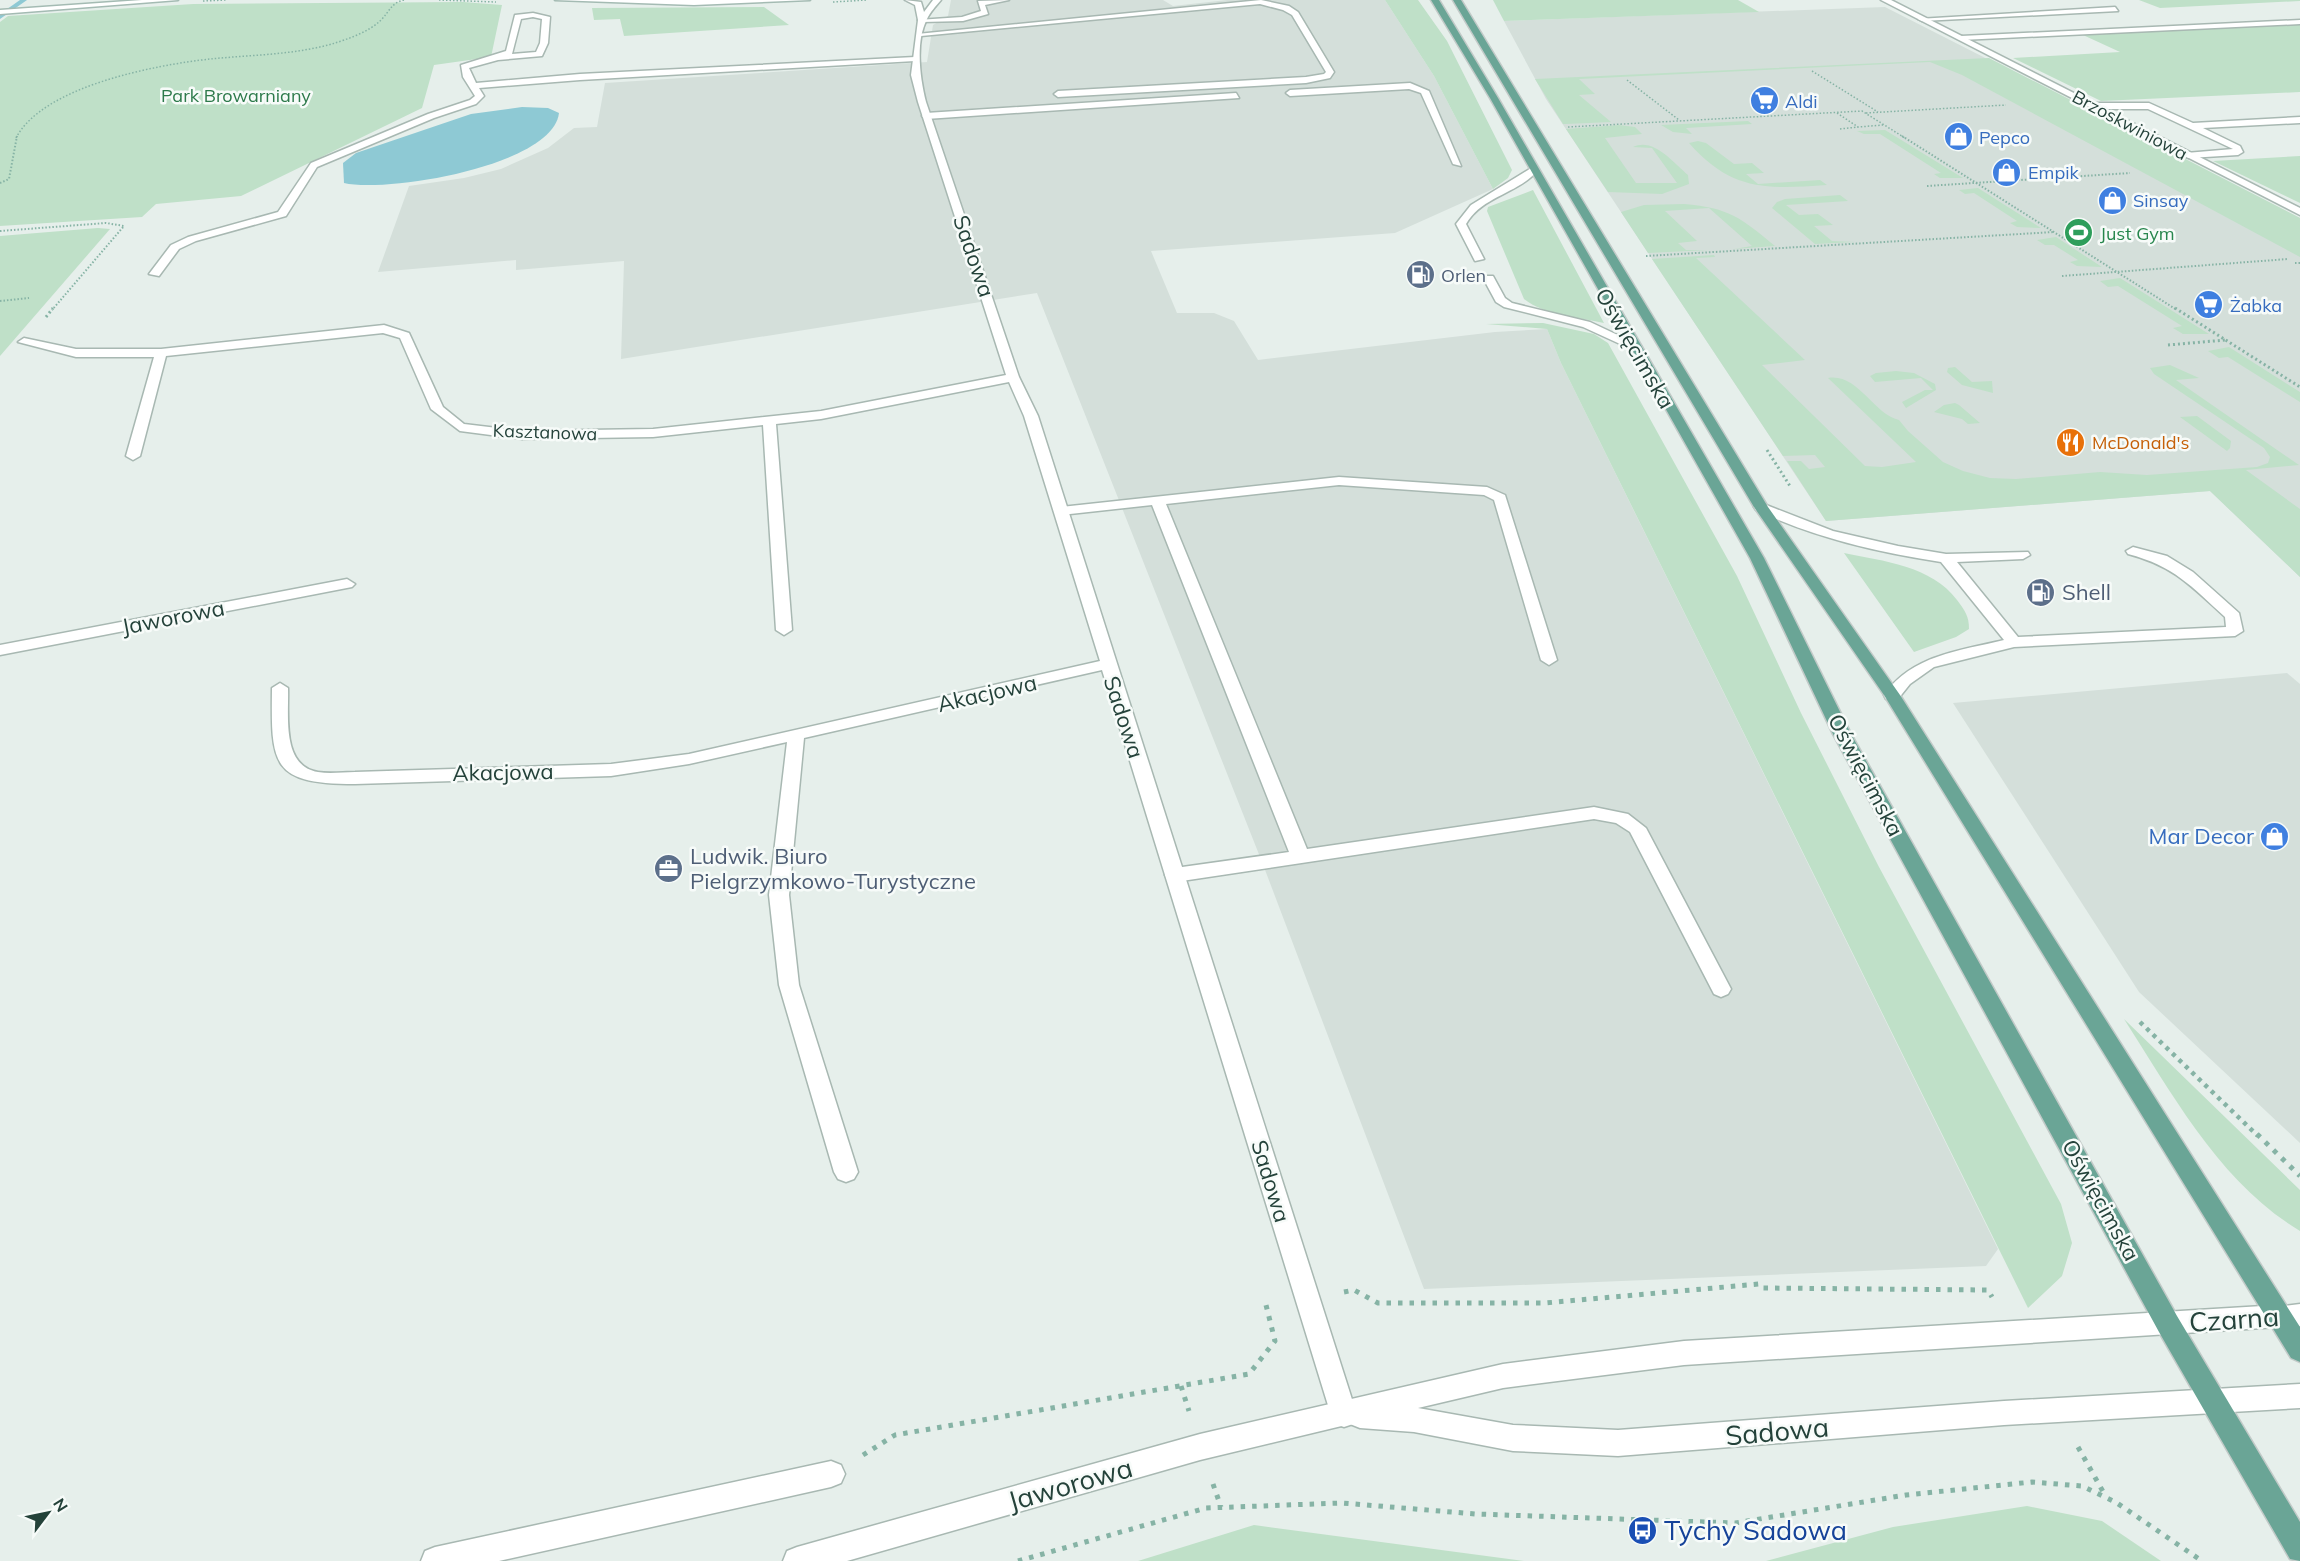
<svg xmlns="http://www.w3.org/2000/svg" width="2300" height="1561" font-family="Mulish,sans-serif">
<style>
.built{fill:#d4dfda}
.green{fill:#bfe0c8}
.water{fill:#8ec9d4}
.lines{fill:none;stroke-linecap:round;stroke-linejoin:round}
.stream{fill:#8ec9d4;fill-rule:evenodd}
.service-casing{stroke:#a8b8b2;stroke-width:3}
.minor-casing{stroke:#a8b8b2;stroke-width:3}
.tertiary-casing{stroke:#a8b8b2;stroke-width:3}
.secondary-casing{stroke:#a4bbb3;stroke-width:3}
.primary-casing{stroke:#c2cac8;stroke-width:3}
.path-far4{stroke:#86b3a5;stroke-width:1.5;stroke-dasharray:1.5 2;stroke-linecap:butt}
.path-far3{stroke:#86b3a5;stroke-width:2;stroke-dasharray:1.5 2;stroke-linecap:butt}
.path-far2{stroke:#86b3a5;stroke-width:3;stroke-dasharray:2 3;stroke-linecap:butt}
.path-far1{stroke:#86b3a5;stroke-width:4.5;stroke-dasharray:4 5;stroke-linecap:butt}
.path{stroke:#86b3a5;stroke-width:5;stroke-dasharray:4.5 7;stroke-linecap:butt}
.service{fill:#fff;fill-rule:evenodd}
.minor{fill:#fff;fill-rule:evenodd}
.tertiary{fill:#fff;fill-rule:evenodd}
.secondary{fill:#fff;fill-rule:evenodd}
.primary{fill:#6aa596;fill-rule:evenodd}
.labels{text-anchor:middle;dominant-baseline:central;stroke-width:5;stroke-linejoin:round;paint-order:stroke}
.far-park-label{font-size:18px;fill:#2d7a4b;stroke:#f7fbf9}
.far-shop-label{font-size:18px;fill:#366cbe;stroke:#f7fbf9;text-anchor:start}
.far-street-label{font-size:18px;fill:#24423a;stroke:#f7fbf9}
.far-leisure-label{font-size:18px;fill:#27864d;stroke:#f7fbf9;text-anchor:start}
.far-service-label{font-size:18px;fill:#4e5e75;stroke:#f7fbf9;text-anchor:start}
.far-food-label{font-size:18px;fill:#c56008;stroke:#f7fbf9;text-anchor:start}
.street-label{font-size:22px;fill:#24423a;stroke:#f7fbf9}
.service-label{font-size:22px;fill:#4e5e75;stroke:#f7fbf9;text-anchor:start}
.shop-label{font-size:22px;fill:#366cbe;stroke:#f7fbf9;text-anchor:end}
.near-street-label{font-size:27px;fill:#24423a;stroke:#f7fbf9}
.near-transit-label{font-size:27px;fill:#164399;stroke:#f7fbf9;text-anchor:start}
</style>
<rect width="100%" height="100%" fill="#e6efeb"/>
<g class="built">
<polygon points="951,0 1163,0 1173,6 1227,0 1385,0 1434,76 1493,189 1395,233 1151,251 1177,313 1214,313 1234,321 1258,360 1495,332 1547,329 1561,363 1998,1249 1986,1266 1424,1289 1262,862 1037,293 621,359 624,261 516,270 516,260 378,272 409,186 464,178 501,169 548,148 574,128 597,127 605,83 927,62 933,25 948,16"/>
<polygon points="1885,7 2300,218 2300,577 2210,491 1826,521 1546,99 1504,21"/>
<polygon points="2287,673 2300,684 2300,1143 2139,992 1953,703"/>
</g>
<g class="green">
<polygon points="1385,0 1418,0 1447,41 1512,170 1508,178 1493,189 1434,76"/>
<polygon points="1493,0 1738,0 1759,12 1504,21"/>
<polygon points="2139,0 2300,0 2300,1 2160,8"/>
<polygon points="463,2 502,5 491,57 434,65 422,108 241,196 156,204 142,217 0,226 0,22 8,16 193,4"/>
<polygon points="764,7 789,25 624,36 620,19 594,20 592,8"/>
<polygon points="2300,24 2300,92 2101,101 2013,58 2120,52 2083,35"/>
<polygon points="1989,58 2300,218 2300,257 1962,75 1930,62 1579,79 1595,94 1579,95 1611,122 1566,124 1563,124 1535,79"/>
<polygon points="1748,121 1752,124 1686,128 1692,134 1673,132 1661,125"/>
<path d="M1619,125L1635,127L1642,134L1605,138L1636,183H1677L1652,148L1633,147C1653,137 1673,162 1688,175L1689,184L1662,194L1608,192L1566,129Z"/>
<polygon points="1885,130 1963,178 1940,178 1934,174 1941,173 1880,134 1864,134 1857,131"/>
<path d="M1698,141L1706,143L1734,164L1752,163L1764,173L1746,174L1758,184L1820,180L1827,185C1768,189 1732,192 1689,143Z"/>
<polygon points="2300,156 2300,203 2213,161"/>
<polygon points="1978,188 2041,228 2017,227 2010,223 2017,221 1974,193 1965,194 1959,190"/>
<path d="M1533,190L1604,323C1578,317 1546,316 1524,299L1487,211L1488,207Z"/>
<polygon points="1840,195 1848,201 1786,205 1799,215 1818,214 1833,225 1814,226 1832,241 1855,242 1815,244 1772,208 1777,202 1785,199"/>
<path d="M1684,204C1730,208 1741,218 1775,246L1734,249L1752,246L1709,208L1665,211L1697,241L1678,243L1686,250H1708L1648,253L1621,212L1644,205Z"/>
<polygon points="98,228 110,229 0,356 0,236"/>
<polygon points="2056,237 2102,267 2077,266 2070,262 2078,260 2054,245 2045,245 2037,240"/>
<path d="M1714,255L1715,257L1696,258L1805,360L1762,365L1865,466L1882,467L1916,462L1828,378C1858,373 1873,414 1899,420L1908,431L1943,462L1963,471L1990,478L2016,479L2100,472L2147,475L2257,467L2268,463L2270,457L2264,448L2154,374L2150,368L2170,365L2199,378L2176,380L2299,465L2246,470L2300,509V577L2210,491L1826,521L1787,461H1801L1809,469L1825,467L1815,455L1783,456L1652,259Z"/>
<polygon points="2120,278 2209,334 2183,334 2173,328 2182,326 2118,286 2108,287 2100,281"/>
<polygon points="1543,323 1594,334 1608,343 1737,576 1801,713 1879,867 2061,1204 2072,1243 2062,1276 2028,1308 1561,363 1547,329 1486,324"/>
<polygon points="2229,347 2300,392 2300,402 2228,357 2219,358 2208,351"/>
<polygon points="1955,367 1972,382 1992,381 1993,393 1962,385 1947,372 1948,368"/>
<polygon points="1896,371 1914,373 1935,384 1936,390 1906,408 1902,402 1925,390 1933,390 1921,378 1875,382 1870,376 1876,373"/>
<polygon points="1955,403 1959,405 1980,423 1968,424 1962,419 1934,412 1944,405"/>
<polygon points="2197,416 2231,441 2230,448 2227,451 2180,417"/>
<path d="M1844,553C1883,561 1932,566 1957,600C1965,611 1969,616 1969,629L1956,637L1914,652Z"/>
<path d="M2124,1019L2300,1190V1231C2220,1183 2173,1095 2124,1019Z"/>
<polygon points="2027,1506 2102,1521 2161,1561 1766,1561 1893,1527"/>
<polygon points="1254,1525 1524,1561 1138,1561"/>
</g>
<path class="water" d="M522,107L548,108L559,113C553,166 386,193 344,183L343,163L356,153L471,114Z"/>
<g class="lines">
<polygon class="stream" points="20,0 27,0 0,19 0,14"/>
<defs>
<g id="service">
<polygon points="1009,0 985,5 988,14 963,21 922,22 918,20 962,17 981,11 978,1"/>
<polygon points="1261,0 1289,6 1298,12 1334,72 1330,78 1306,83 1058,97 1054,94 1058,91 1306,77 1324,74 1326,72 1292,15 1283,10 1260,4 921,36 917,34"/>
<polygon points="2115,7 2118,11 1922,21 1918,19"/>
<path d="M533,13L550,17L548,43L542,56L498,60L469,68L476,83L580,74L915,57L919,59L915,61L580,80L479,88L484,96L476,104L434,118L317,167L286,216L196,241L179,249L159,276L149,274L171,245L188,237L278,212L311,163L428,114L470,100L475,96L463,77L461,65L506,51L515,15ZM533,17L542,19L540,43L536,52L512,54L521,19Z"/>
<polygon points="2300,20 2300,24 1961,40 1957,38 1961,36"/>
<polygon points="1410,83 1429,91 1461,166 1453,164 1421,93 1409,89 1290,96 1286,93 1290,90"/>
<polygon points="1236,93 1239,98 926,119 922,116 926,113"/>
<polygon points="2149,103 2193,123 2300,117 2300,123 2203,128 2240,146 2243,152 2238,155 2189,158 2186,157 2186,153 2233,149 2148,109 2096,109 2092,106 2096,103"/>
<path d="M1533,167L1538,170C1518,194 1482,196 1466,224L1484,259L1475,261L1456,224L1471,205Z"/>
<polygon points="1485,276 1493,276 1505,298 1512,303 1590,322 1641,346 1631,349 1583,327 1504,307 1496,302 1483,278"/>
<polygon points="1339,477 1487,487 1505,495 1557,660 1549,665 1541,660 1494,500 1484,495 1339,485 1166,504 1307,849 1594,807 1628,814 1646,828 1731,989 1728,994 1721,997 1714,994 1630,832 1616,823 1594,819 1175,882 1168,880 1165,875 1168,870 1175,868 1289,852 1152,505 1061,515 1054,511 1061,507"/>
<path d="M1761,503L1833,531L1898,546L1946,554L2028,552L2030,555L2023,559L1957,562L2018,637L2226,627L2225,617C2191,586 2174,566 2128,554L2126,551L2133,547L2167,556L2193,572L2239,613L2243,631L2235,636L2014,647L1934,667L1910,684L1898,699H1886L1884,695C1912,655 1959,651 2004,640L1941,562C1877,552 1815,538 1756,510L1754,507Z"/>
<polygon points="831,1461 841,1465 845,1474 841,1483 831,1487 499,1561 421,1561 425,1551 435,1547"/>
</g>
<g id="minor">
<path d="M905,0L921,2L924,12L933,0H941C936,6 930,12 927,19C915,42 920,78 926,102L1019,377L1038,416L1357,1415L1353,1424L1344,1427L1335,1424L1331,1415L1102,670L804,738L789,895L799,985L858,1172L854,1179L846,1182L838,1179L834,1172L779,985L769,895L787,742L689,764L611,776L355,784C271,784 271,765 272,688L280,683L288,688C289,715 281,766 318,772C330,774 343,772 355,772L611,764L689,754L1100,661L1024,416L1009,382L821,419L776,424L792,630L784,635L776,630L763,425L653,437L522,439L460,431L431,409L400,338L383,333L166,356L140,456L133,460L126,456L154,357H76L18,342L24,338L76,349H161L384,325L409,333L443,407L464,424L522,431L653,429L821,411L1006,375L918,102L911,75L918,20L915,5Z"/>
<polygon points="1881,0 1891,0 2300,208 2300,215"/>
<polygon points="347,579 355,584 352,587 0,655 0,645"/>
<polygon points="2300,1304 2300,1326 2279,1327 2270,1324 2266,1316 2270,1308"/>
</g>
<polygon id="tertiary" points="2279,1305 2288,1308 2292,1316 2288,1324 2279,1327 1684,1365 1503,1388 1418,1408 1513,1425 1618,1430 2004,1401 2300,1384 2300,1408 2004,1425 1618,1456 1513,1451 1414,1432 1360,1428 1350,1424 1200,1460 847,1561 783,1561 787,1551 797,1547 1200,1434 1503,1364 1684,1341"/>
<g id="secondary">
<polygon points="142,0 178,0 0,14 0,10"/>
<polygon points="555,0 810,0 694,5"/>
</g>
<g id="primary">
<polygon points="1431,0 1439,0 1498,98 1764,558 1851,734 2177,1316 2300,1522 2300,1561 2290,1559 2159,1332 1833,734 1750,558 1490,98"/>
<polygon points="1453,0 1461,0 1768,507 1900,695 2300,1327 2300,1362 2291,1358 1884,695 1754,507"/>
</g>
</defs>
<use href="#service" class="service-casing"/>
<use href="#minor" class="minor-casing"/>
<use href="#tertiary" class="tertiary-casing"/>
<use href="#secondary" class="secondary-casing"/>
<use href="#primary" class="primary-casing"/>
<g class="path-far4">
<polyline points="439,0 496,2"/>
<polyline points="203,1 226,0"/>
<polyline points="833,2 867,0"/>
<polyline points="1812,71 1878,112"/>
<polyline points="1627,80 1679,120"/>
<polyline points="1837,113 1858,127 1883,125"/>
<polyline points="1866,113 2006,105"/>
<polyline points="1568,127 1862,111 1905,138"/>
<polyline points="1840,129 1858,127"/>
<path d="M16,138C43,86 156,65 210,59C250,55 292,55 332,44C348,39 369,32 381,20C390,11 391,3 404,0"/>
</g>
<g class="path-far3">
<polyline points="1902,136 2177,310"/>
<polyline points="0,183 9,179 17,136"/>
<polyline points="1927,186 2130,173"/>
<polyline points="0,231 106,223 124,226 52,310"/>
<polyline points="1646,256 2054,232"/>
<polyline points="2295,263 2300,263"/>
<polyline points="2062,276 2288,259"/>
<polyline points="0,301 29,298"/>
</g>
<g class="path-far2">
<polyline points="2175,308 2300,387"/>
<polyline points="46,317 53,308"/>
<polyline points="2168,345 2225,340"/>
<polyline points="1767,450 1790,486"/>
</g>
<polyline class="path-far1" points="2140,1022 2258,1136"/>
<g class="path">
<polyline points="2257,1134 2300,1176"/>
<polyline points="1344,1292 1354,1290 1378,1303 1545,1303 1759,1284 1763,1288 1988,1290 1992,1297"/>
<polyline points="1181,1386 1189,1411"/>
<polyline points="2078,1447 2106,1497"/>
<polyline points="863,1455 895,1435 1249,1374 1275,1341 1266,1305 1271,1304"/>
<polyline points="1213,1484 1221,1507"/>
<polyline points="1018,1561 1206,1508 1342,1503 1476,1514 1735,1523 1906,1495 2032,1482 2082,1486 2117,1503 2202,1561"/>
</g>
<use href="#service" class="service"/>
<use href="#minor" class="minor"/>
<use href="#tertiary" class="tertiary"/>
<use href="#secondary" class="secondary"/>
<use href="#primary" class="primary"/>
</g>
<defs>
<symbol id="supermarket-disc" viewBox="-11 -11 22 22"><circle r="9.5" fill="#3f7fe0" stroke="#f7fbf9"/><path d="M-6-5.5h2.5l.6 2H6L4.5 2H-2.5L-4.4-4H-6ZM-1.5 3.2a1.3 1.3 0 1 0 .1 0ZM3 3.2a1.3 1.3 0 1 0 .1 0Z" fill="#fff"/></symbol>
<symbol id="shop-disc" viewBox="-11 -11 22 22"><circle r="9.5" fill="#3f7fe0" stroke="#f7fbf9"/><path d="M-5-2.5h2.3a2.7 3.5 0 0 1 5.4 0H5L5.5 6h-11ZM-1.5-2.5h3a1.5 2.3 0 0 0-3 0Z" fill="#fff"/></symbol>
<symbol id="stadium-disc" viewBox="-11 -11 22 22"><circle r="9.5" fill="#2e9e5b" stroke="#f7fbf9"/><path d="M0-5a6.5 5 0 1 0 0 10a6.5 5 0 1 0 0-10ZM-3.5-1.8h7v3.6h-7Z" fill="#fff"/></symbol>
<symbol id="fuel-disc" viewBox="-11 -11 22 22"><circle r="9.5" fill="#5c6f8a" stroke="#f7fbf9"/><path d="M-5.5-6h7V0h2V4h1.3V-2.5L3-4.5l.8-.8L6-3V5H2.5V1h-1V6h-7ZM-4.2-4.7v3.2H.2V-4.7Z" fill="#fff"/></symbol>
<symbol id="restaurant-disc" viewBox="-11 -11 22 22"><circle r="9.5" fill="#e8710a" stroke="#f7fbf9"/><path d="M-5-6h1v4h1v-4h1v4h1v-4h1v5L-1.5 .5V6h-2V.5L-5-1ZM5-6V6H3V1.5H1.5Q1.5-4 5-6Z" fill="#fff"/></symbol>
<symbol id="office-disc" viewBox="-11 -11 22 22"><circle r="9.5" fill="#5c6f8a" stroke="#f7fbf9"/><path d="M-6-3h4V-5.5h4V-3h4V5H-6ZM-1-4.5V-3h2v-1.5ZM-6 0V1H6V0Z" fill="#fff"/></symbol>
<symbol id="bus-disc" viewBox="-11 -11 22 22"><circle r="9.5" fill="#1a4fb4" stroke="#f7fbf9"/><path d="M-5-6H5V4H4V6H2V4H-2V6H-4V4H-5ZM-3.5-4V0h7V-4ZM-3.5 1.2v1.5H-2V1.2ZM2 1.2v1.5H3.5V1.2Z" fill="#fff"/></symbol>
</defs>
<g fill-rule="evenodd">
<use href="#supermarket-disc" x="1748" y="84" width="33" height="33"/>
<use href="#shop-disc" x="1942" y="120" width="33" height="33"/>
<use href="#shop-disc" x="1990" y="156" width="33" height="33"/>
<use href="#shop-disc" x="2096" y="184" width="33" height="33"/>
<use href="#stadium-disc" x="2062" y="216" width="33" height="33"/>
<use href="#fuel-disc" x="1404" y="258" width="33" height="33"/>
<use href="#supermarket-disc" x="2192" y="288" width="33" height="33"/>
<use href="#restaurant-disc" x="2054" y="426" width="33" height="33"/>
<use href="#fuel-disc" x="2024" y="576" width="33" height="33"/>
<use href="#shop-disc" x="2258" y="820" width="33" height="33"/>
<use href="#office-disc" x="652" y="852" width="33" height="33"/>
<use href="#bus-disc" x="1626" y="1514" width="33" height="33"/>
</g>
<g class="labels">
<g class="far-park-label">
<text x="236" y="95">Park Browarniany</text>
</g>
<g class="far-shop-label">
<text x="1785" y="101">Aldi</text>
<text x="1979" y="137">Pepco</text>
<text x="2028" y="172">Empik</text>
<text x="2133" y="200">Sinsay</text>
<text x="2230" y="305">Żabka</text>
</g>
<g class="far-street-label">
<text transform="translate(2130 125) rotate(28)">Brzoskwiniowa</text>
<text transform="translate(545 432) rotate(2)">Kasztanowa</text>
</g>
<g class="far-leisure-label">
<text x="2100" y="233">Just Gym</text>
</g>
<g class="far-service-label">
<text x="1441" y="275">Orlen</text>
</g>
<g class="far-food-label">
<text x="2092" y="442">McDonald's</text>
</g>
<g class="street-label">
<text transform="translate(974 256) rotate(71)">Sadowa</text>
<text transform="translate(1635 348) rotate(60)">Oświęcimska</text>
<text transform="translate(173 617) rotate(-11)">Jaworowa</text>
<text transform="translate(987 693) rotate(-13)">Akacjowa</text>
<text transform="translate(1124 717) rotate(72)">Sadowa</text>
<text transform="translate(503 772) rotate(-1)">Akacjowa</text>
<text transform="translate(1866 775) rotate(62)">Oświęcimska</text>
<text transform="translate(1271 1181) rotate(73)">Sadowa</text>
<text transform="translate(2101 1200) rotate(61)">Oświęcimska</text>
</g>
<g class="service-label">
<text x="2062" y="592">Shell</text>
<text x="690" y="856">Ludwik. Biuro<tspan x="690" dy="25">Pielgrzymkowo-Turystyczne</tspan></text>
</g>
<g class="shop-label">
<text x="2254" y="836">Mar Decor</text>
</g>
<g class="near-street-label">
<text transform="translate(2234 1319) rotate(-4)">Czarna</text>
<text transform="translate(1777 1431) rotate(-5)">Sadowa</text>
<text transform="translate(1070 1484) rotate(-16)">Jaworowa</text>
</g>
<g class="near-transit-label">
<text x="1664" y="1530">Tychy Sadowa</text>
</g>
</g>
<g transform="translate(48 1513) rotate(58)" stroke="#f7fbf9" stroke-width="4.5" paint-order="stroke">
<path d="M0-4.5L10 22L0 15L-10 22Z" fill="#24423a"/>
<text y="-9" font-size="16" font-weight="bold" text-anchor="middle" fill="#24423a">N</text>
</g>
</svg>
